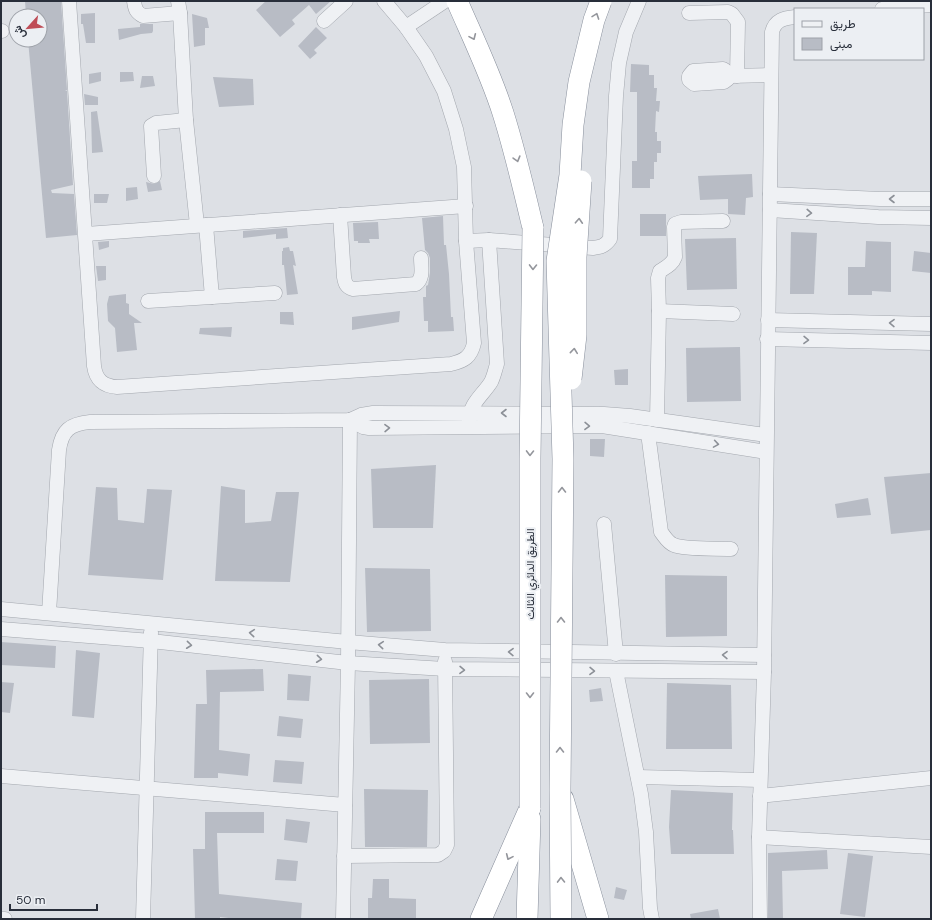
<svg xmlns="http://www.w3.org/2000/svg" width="932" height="920" font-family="'DM Sans',Vazirmatn,sans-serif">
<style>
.building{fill:#b8bcc5}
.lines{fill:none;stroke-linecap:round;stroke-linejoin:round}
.minor-casing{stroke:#a3a7ae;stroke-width:15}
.highway-casing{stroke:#868d9a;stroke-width:22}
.minor{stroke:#eff1f4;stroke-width:14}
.highway{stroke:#fff;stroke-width:21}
.highway-bridge-casing{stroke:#868d9a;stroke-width:22;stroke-linecap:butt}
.highway-bridge{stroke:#fff;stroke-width:21}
.oneway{stroke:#94969c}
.oneway2{stroke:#8c9097}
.labels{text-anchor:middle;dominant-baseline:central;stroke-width:4;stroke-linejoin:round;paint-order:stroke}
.street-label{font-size:11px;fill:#282e3a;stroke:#eceff3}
</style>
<rect width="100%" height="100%" fill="#dde0e5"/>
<g class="building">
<polygon points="25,1 61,1 67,90 65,91 67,91 73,185 51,190 52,193 74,194 77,235 46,238 28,40 40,40 40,16 26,16"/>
<polygon points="266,1 331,1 316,14 309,5 292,20 295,24 280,37 256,10"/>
<polygon points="95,13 95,43 86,43 83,24 81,24 81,14"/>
<polygon points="192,14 207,18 209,28 205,28 205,45 194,47"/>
<polygon points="140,24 153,24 153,31 152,33 141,34 119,40 118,29 140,27"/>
<polygon points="316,27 327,38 314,50 317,53 310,59 298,46"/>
<polygon points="631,64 649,65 649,75 654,75 654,88 657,88 656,101 660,101 659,112 656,111 655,132 657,132 657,141 661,141 661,153 657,153 657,162 654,162 654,179 650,179 650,188 632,188 632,161 637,161 637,92 630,92"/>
<polygon points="101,72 101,81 89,84 89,74"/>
<polygon points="120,72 133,72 134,81 120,82"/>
<polygon points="142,76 153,76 155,86 140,88"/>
<polygon points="213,77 253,79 254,105 219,107"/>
<polygon points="84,94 98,97 98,105 85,105"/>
<polygon points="97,111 103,152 92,153 91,112"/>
<polygon points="752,174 753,197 746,198 745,215 728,214 728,199 700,200 698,176"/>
<polygon points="160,181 162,190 148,192 146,182 154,184"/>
<polygon points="137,187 138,199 126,201 126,188"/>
<polygon points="94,194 109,194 107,203 94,203"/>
<rect x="640" y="214" width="26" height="22"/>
<polygon points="443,216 444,245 446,245 449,274 451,317 453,317 454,331 428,332 428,321 424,321 423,297 426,297 426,286 428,285 430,273 430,258 428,253 425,250 422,218"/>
<polygon points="378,222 379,239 369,239 370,243 358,243 358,241 354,241 353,223"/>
<polygon points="287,228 288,238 276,239 276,234 243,238 243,231"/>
<polygon points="791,232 817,233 814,294 790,294"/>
<polygon points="736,238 737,289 687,290 685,239"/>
<polygon points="109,241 109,247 99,250 98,242"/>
<polygon points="866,241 891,242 891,292 872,291 872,295 848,295 848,267 865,267"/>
<polygon points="289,247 290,251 293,251 296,266 293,265 298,294 287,295 284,265 282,265 282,251 283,251 283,248"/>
<polygon points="914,251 931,253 931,273 912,271"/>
<polygon points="96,266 106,266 106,280 98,281"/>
<polygon points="126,294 126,303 129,304 129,314 142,323 134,323 137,350 117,352 115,328 108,321 107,304 109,296"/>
<polygon points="400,311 399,322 352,330 352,317"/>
<polygon points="280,312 293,312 294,325 280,324"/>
<polygon points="232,327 231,337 199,334 200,328"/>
<polygon points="740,347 741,401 687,402 686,348"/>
<polygon points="628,369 628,385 615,385 614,370"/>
<polygon points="590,439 605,439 604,457 590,456"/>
<polygon points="436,465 433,528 373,528 371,469"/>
<polygon points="931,473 931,530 891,534 884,477"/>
<polygon points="221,486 245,490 245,523 271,521 276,492 299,492 290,582 215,581"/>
<polygon points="96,487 117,488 118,520 144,523 147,489 172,490 163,580 88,575"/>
<polygon points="868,498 871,515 837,518 835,504"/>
<polygon points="365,568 430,569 431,631 367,632"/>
<polygon points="665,575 727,576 727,636 666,637"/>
<polygon points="1,642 56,646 55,668 1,665"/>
<polygon points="76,650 100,653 94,718 72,716"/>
<polygon points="263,669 264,691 220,692 219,750 250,754 248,776 218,773 218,778 194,778 196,704 207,704 206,670"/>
<polygon points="288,674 311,676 309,701 287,700"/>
<polygon points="429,679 430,743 370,744 369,680"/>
<polygon points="1,682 14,683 10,713 1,712"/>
<polygon points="667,683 731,685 732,749 666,749"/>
<polygon points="601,688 603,701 590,702 589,690"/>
<polygon points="279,716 303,719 301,738 277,736"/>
<polygon points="275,760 304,762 302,784 273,782"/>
<polygon points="364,789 428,790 427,847 365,847"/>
<polygon points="671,790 733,793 732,830 733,830 734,854 671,854 669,827"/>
<polygon points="205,812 264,812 264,833 217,833 219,894 302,903 301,919 237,919 220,917 220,919 195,919 193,849 205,849"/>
<polygon points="286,819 310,822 307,843 284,840"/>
<polygon points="827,850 828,869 782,871 783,919 768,919 768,853"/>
<polygon points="848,853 873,856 865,917 840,914"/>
<polygon points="277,859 298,861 296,881 275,880"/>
<polygon points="373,879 389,879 389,898 416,899 416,919 368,919 368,898 372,898"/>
<polygon points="616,887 627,890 624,900 614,898"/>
<polygon points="718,909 720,919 691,919 690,914"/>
</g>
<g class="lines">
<defs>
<g id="minor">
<path d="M69,1L94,366C96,380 103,386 117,387L451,364C464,361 471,357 474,343L466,241L464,167L456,129L444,91L426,56L406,27L384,1"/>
<path d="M134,1C135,9 136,12 143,16L180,13"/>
<polyline points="178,1 180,13 186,120 197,225"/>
<polyline points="882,9 931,5"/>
<polyline points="689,13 728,12 732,14 738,22 737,76"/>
<polyline points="324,21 346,1"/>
<polyline points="406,27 445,1"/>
<polyline points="1,31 2,31"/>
<path d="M723,69C727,71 729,74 728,79L724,82L694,84L689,80V76L693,71Z"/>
<polyline points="728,76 771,75"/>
<polyline points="154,176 151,126 156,123 186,120"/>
<polyline points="770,194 880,199 931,199"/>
<polyline points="770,210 878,217 931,218"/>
<path d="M340,215L344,277C345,283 346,287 353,289L416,284C424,278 421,267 421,258"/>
<polyline points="206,225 212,297"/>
<polyline points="86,234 466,206"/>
<path d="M466,241L489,240L593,248C601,247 605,246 610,239L616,96L619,63L626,32L639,1"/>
<polyline points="148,301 275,293"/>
<polyline points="659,311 733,314"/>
<polyline points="768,320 931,324"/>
<polyline points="767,339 931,343"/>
<polyline points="350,420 363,427 369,428 602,426 766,452"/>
<path d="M657,420L659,311L658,278L660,271C666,267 672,265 675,257L674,227L675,224L681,222L723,221"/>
<path d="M469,421C470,403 482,396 491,382C494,376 495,370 497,364L489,240"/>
<path d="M648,433L661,532C665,537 668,543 674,545C686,550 716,548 731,549"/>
<polyline points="604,524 616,654"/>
<polyline points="1,609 348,642 445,650 764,655"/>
<path d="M49,613L59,450C62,430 70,424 90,422L350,420L361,415L373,413L604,414L630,416L766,435"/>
<polyline points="1,629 151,641 348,663 445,669 764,672"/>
<polyline points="616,671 641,794 646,832 650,908 652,919"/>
<polyline points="1,776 345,805"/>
<polyline points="638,777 760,780"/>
<polyline points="760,796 931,778"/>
<polyline points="759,837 931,847"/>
<polyline points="344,856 438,855 444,851 447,845 445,661"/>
<polyline points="1,919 5,919"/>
<polyline points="143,919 151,632"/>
<polyline points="343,919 348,663 350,420"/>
<path d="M760,919L759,837L764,672L772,32C775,20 784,18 795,17"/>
</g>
<g id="highway">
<path d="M457,1C473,38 491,75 503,113C515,151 524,190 533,228"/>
<polyline points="563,799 598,919"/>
<polyline points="481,919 530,808"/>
<polyline points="527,919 530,819"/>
</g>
</defs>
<use href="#minor" class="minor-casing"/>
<use href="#highway" class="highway-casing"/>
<use href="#minor" class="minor"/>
<use href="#highway" class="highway"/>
<defs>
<g id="highway-bridge">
<polyline points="571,379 576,335 576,257 581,181"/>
<polyline points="530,808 530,459 533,228"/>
<polyline points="561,919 560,790 563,459 557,261 570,175 573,125 579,82 594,20 601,1"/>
</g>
</defs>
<use href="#highway-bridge" class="highway-bridge-casing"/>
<use href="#highway-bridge" class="highway-bridge"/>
</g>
<defs><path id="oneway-chevron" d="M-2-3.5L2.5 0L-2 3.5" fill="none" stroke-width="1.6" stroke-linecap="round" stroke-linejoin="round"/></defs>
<g class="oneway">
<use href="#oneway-chevron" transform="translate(596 16) rotate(-70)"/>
<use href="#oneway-chevron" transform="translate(473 37) rotate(66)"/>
<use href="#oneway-chevron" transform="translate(517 159) rotate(74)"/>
<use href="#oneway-chevron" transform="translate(579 221) rotate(-87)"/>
<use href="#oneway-chevron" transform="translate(533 267) rotate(91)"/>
<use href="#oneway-chevron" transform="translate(574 351) rotate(-84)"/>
<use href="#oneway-chevron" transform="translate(530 453) rotate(91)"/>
<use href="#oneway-chevron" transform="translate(562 490) rotate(-90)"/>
<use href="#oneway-chevron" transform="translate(561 620) rotate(-90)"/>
<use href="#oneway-chevron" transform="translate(530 695) rotate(90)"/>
<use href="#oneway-chevron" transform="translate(560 750) rotate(-90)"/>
<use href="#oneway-chevron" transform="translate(509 857) rotate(114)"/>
<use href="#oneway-chevron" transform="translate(561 880) rotate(-91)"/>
</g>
<g class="oneway2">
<use href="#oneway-chevron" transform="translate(892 199) rotate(-180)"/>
<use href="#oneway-chevron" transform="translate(809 213) rotate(3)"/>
<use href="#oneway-chevron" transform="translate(892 323) rotate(-179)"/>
<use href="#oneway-chevron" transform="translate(806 340) rotate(1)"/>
<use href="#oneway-chevron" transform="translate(504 413) rotate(180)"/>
<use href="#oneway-chevron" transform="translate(587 426) rotate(1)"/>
<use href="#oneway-chevron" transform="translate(387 428) rotate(-1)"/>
<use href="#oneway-chevron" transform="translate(716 444) rotate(9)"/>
<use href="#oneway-chevron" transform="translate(252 633) rotate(-175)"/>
<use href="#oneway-chevron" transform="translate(189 645) rotate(6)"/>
<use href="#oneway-chevron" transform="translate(381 645) rotate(-175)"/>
<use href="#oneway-chevron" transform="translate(511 652) rotate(-179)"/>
<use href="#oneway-chevron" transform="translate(725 655) rotate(-179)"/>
<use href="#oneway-chevron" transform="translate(319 659) rotate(6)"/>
<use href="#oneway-chevron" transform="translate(462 670) rotate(1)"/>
<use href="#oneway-chevron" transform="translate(592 671) rotate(1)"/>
</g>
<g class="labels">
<g class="street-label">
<text transform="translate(530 574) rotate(-90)">الطريق الدائري الثالث</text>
</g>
</g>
<rect width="932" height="920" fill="none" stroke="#282e3a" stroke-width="4"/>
<rect x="794" y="8" width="130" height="52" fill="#eceff3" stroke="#9ea2a9"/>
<rect x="802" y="21" width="20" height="6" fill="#eff1f4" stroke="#9ea2a9"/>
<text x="830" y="28" font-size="12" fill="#282e3a">طريق</text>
<rect x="802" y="38" width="20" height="12" fill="#b8bcc5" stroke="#9ea2a9"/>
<text x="830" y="48" font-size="12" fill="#282e3a">مبنى</text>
<g transform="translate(28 28) rotate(243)"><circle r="19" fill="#eceff3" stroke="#9ea2a9"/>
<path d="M0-3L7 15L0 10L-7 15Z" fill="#bf4d57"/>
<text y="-6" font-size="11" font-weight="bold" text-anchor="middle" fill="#282e3a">ش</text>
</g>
<path d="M10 904v6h87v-6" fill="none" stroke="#282e3a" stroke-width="2"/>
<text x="16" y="904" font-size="12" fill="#282e3a" stroke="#eceff3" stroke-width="3" paint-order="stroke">50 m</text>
</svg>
